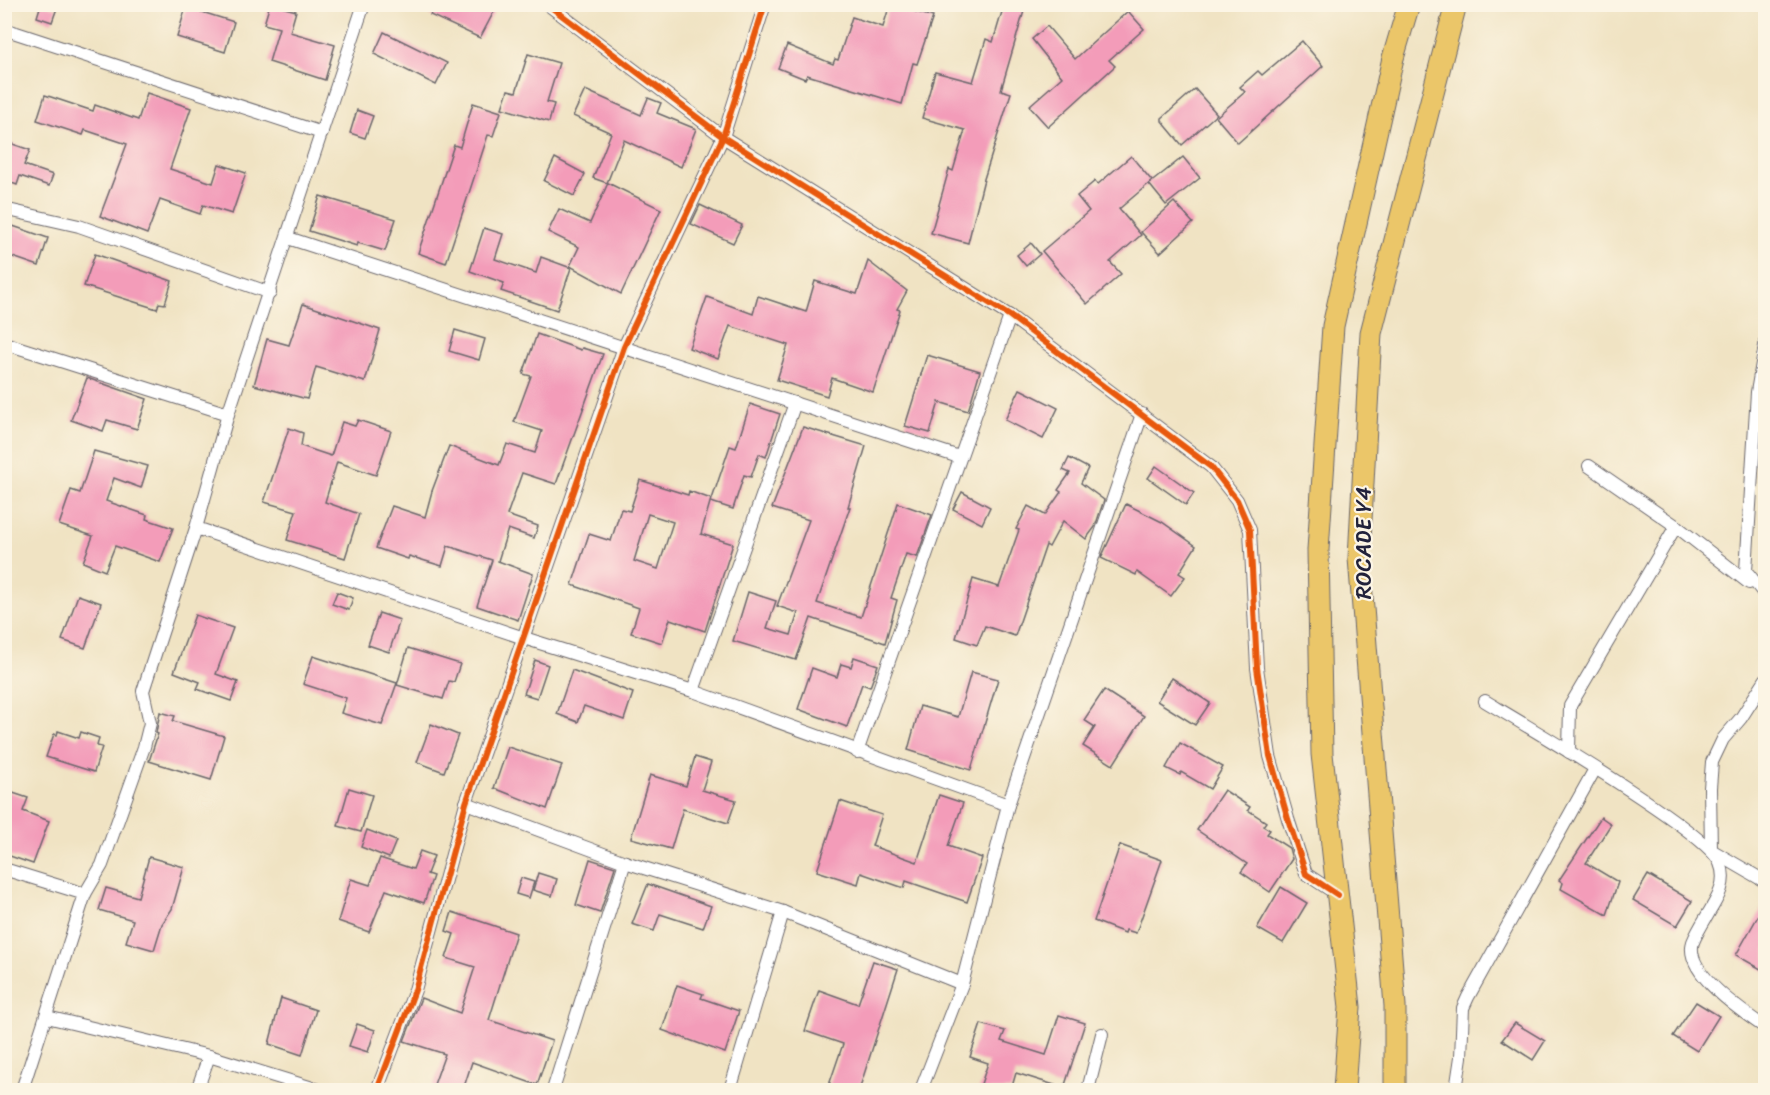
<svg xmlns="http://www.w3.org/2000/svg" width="1770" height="1095" font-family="Sriracha,sans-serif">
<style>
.building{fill:#f39cb9;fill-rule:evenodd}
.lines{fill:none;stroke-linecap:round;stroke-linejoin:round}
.minor-casing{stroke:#6a666b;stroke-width:14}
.trunk-casing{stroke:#6a666b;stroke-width:23}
.minor{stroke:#fff;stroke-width:12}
.trunk{stroke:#ebc669;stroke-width:21}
.cycleway-casing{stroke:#fcf5e5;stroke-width:10}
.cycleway{stroke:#e8590c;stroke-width:6}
.labels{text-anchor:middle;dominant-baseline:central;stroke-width:4.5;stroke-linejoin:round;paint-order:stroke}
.street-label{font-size:22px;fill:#22223b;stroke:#fcf5e5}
</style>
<rect width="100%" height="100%" fill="#fcf5e5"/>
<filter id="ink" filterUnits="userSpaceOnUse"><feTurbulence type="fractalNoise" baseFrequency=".0167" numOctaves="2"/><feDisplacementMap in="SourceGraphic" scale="12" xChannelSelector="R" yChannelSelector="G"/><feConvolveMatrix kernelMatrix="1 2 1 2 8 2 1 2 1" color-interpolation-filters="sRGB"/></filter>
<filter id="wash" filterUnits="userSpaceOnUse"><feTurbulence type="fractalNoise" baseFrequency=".008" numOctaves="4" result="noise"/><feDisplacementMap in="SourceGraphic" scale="24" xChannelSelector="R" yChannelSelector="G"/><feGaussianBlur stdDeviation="1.35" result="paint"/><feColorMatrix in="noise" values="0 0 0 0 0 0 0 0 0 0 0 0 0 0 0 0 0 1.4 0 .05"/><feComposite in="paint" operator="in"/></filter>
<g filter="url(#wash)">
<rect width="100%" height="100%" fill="#f0e3c3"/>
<g id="blocks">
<g class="building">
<polygon points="41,4 57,8 52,22 37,17"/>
<polygon points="270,4 296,11 290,32 335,45 325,80 269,62 279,28 264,24"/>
<polygon points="435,4 444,4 459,11 462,4 498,4 480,38 430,15"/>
<polygon points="890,4 933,17 917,64 913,63 902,104 807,75 805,79 778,68 787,45 833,64 835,59 838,60 852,17 883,27"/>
<polygon points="1004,5 1024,11 1001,90 1011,93 984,179 968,243 931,233 949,169 953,171 965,130 922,118 935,72 973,82 986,39 993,42"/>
<polygon points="186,7 234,22 225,52 177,37"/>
<polygon points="1128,11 1144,29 1109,60 1115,66 1048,127 1029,106 1062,77 1032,39 1047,26 1075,59"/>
<polygon points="384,32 447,63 436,85 374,54"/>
<polygon points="1302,41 1323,66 1238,143 1216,117 1245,92 1240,87 1258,71 1262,75"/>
<polygon points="528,54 559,63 547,102 554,104 549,122 502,108 508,90 516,92"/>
<polygon points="1195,89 1217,114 1182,145 1162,121 1162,118"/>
<polygon points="585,90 641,115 648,98 661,103 657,113 696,129 681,167 624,140 607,183 593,178 611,133 573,116"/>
<polygon points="147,93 191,108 170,169 213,183 219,164 246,173 232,214 203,205 200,214 160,200 147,234 100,216 127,144 85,130 83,135 37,120 45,95 93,111 95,105 138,120"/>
<polygon points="473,103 501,112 493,136 488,135 446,263 418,253 454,145 460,147"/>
<polygon points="357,110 373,116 365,138 350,133"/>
<polygon points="4,141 30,150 24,165 53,175 49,186 20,176 17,185 4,180"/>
<polygon points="1131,156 1152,181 1119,209 1141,235 1110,262 1121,274 1087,304 1042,251 1089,211 1077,196 1095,181 1098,184"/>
<polygon points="1183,157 1200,178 1166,205 1149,184"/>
<polygon points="555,158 585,174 574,196 544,181"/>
<polygon points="608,183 661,209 621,294 570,266 579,247 548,232 559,209 590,223"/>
<polygon points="320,196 396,219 385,251 358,243 357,246 309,231"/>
<polygon points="1174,202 1193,223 1160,253 1141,232"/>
<polygon points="700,205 742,225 733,243 691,224"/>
<polygon points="4,223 48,238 39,266 4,254"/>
<polygon points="484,228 503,234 495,259 536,273 541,257 571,268 557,310 501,291 504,283 470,271"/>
<polygon points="1031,243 1040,254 1026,266 1017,255"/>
<polygon points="95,254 172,281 165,304 159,303 157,309 84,286"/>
<polygon points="868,261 907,291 897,309 900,310 873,392 832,378 827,396 777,380 788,345 730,326 718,359 689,348 707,297 753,314 758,296 806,312 815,281 857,294"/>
<polygon points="303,304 380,330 365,382 316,367 307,399 254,385 267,339 289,345"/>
<polygon points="455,330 485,339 479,360 449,351"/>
<polygon points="537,334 581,350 582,348 603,354 556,484 522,473 507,515 538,526 534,538 508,529 498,561 533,574 518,620 477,606 492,560 448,546 442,566 409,556 408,559 376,548 392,506 425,517 432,491 449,446 499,465 507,444 535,453 542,431 514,422 531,376 523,374"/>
<polygon points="927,355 980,371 968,411 939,402 930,433 905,426"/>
<polygon points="87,378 147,399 137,429 107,420 103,431 71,420"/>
<polygon points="1020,389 1058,408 1043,439 1005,420"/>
<polygon points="750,404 780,414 766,457 759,454 751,477 744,475 733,509 711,502 730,446 736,448"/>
<polygon points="358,420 391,431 376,475 337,462 325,502 359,514 345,558 287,540 296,511 264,502 289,428 303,433 301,446 331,456 342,422 355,426"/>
<polygon points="803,427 866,446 848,507 850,507 817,603 861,617 898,503 932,515 917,557 906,554 891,598 897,600 885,643 811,618 796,660 733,641 748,592 776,601 767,628 791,635 798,613 777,606 809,520 772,508"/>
<polygon points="94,451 148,466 141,488 114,478 106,501 147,515 146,519 173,528 160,562 115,546 105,571 83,562 93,536 59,525 71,490 80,493"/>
<polygon points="1069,458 1088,468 1081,483 1104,500 1095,527 1086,539 1063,521 1049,547 1046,545 1015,636 985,626 977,645 956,638 973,579 999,587 1019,530 1016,529 1028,506 1045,515 1061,492 1058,490 1070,473 1063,470"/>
<polygon points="1156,466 1194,493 1186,505 1148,478"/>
<path d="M640,480L688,495L689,491L711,499L701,534L733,544L705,631L670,619L662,643L631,633L639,608L572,585L589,534L611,541L621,509L630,511ZM648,514L673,522L658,569L634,561Z"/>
<polygon points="962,492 990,507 982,524 953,509"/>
<polygon points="1126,504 1162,522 1196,546 1179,573 1185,577 1171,596 1137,572 1136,575 1101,558"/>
<polygon points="337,592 353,598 349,610 332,604"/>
<polygon points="78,595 101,603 85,648 62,640"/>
<polygon points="379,613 400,620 389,652 368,645"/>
<polygon points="195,615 233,628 216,674 238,682 231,701 197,689 200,682 174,672"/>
<polygon points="408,648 460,664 454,682 449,681 443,699 397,685"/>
<polygon points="313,656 397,683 382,725 341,713 346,698 303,684"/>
<polygon points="854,657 878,665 870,687 862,684 847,727 798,709 812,668 837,677 841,664 851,667"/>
<polygon points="535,660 548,665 537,698 524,694"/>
<polygon points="572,670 633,693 624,720 584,706 578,722 557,714"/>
<polygon points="971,672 998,679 971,770 908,750 920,706 958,717"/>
<polygon points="1172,678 1210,703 1195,725 1157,701"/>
<polygon points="1104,690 1144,716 1113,765 1083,746 1095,727 1084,720"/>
<polygon points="160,712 175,716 173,721 224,736 211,780 149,761 158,734 156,733"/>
<polygon points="431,724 458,735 444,772 417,762"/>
<polygon points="58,731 79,738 81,732 99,738 97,746 102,747 94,772 46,757 54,734 57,735"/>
<polygon points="1180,743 1223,767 1210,789 1181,772 1180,775 1166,768"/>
<polygon points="508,747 562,765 547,809 494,788"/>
<polygon points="695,757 711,762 702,790 736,800 728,823 683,809 671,849 631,838 650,775 686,786"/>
<polygon points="349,788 372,795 361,832 338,826"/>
<polygon points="4,790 28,798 23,811 49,821 33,864 4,854"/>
<polygon points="1224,790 1250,807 1248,810 1266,822 1263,826 1270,830 1267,834 1289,848 1292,859 1270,892 1241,872 1247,864 1197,830"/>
<polygon points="939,795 963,803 948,846 982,858 967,902 906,881 904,888 861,873 858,884 817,871 840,801 882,815 872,846 917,862"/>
<polygon points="1601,817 1611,824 1586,863 1618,882 1607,915 1561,889 1563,883 1559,880"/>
<polygon points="367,830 396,841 389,858 361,847"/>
<polygon points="1120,845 1162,860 1136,933 1126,930 1125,933 1094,921"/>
<polygon points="420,851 434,856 427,874 433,876 424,903 386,890 369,932 338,921 351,879 370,885 380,858 413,869"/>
<polygon points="149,857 184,867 172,909 162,924 154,950 126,942 133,920 99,910 106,888 138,897"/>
<polygon points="590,859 615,867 600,913 576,905"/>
<polygon points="538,873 557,879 552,896 533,890"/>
<polygon points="1648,875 1692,901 1677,926 1633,900"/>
<polygon points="521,878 534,882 529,898 516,894"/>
<polygon points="648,884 711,906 703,928 660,914 654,931 632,924"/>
<polygon points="1281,887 1307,903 1283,943 1257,928"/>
<polygon points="1766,902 1766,972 1736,955"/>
<polygon points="452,912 516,933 489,1020 552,1041 537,1085 472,1062 463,1090 432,1090 445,1054 404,1041 421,998 460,1013 475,967 446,958 454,934 446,931"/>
<polygon points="873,961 898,969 859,1090 836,1090 828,1088 843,1044 805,1031 819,990 858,1004"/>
<polygon points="677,985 703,994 701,998 739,1011 725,1053 662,1030"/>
<polygon points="281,998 316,1010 302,1055 269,1044"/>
<polygon points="1696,1002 1719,1016 1697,1051 1673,1036"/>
<polygon points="1059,1015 1085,1023 1064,1088 1016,1073 1011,1090 979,1090 988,1063 970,1057 981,1024 1005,1031 1001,1041 1046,1055"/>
<polygon points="1515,1023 1545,1041 1533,1060 1502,1040"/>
<polygon points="357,1024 375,1030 368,1052 349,1046"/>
</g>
</g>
</g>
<g filter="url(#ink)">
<use href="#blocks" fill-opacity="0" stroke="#6a666b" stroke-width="1.5"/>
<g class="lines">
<defs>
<g id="minor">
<polyline points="547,4 723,137 1010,316 1211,467 1237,500 1250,530 1257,668 1270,756 1288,819 1306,874 1338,895"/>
<polyline points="4,29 322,133"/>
<polyline points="4,209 79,226 270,293"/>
<polyline points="288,238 959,457"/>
<polyline points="1766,340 1757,392 1746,571 1766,596"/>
<polyline points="4,343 228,414"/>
<polyline points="1589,466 1676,526 1749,583"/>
<polyline points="196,528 524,638 693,691 1008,805"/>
<polyline points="1766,679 1741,718 1723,739 1712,762 1710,788 1711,850 1766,882"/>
<polyline points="693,691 795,403"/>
<path d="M1485,701C1525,725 1707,831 1720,863C1726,877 1722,890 1715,902C1708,915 1698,929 1693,942C1683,972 1744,1013 1766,1028"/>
<polyline points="857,752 1010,316"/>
<polyline points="1569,752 1570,706 1676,526"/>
<polyline points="466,803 625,862 783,912 962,984"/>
<polyline points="4,869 85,894"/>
<polyline points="47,1017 209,1056 319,1090"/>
<polyline points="22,1090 85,894 102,865 144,747 150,723 143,691 196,528 228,414 364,4"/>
<polyline points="197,1090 209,1056"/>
<polyline points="377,1090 415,990 466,803 624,347 723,137 765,4"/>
<polyline points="553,1090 625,862"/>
<polyline points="730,1090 783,912"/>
<polyline points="921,1090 962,984 1008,805 1142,414"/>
<polyline points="1088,1090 1102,1034"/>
<polyline points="1456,1090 1461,1057 1463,1008 1468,997 1595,769"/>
</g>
<g id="trunk">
<polyline points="1344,1090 1350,1007 1322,754 1318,550 1333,326 1393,58 1409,4"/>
<polyline points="1395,1090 1395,1006 1359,558 1371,333 1456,4"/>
</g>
</defs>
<use href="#minor" class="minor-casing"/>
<use href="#trunk" class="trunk-casing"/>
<use href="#minor" class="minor"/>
<use href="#trunk" class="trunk"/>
<defs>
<g id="cycleway">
<polyline points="547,4 723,137 1010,316 1211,467 1237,500 1250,530 1257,668 1270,756 1288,819 1306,874 1338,895"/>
<polyline points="377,1090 415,990 466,803 624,347 723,137 765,4"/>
</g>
</defs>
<use href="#cycleway" class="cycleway-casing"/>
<use href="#cycleway" class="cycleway"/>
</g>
</g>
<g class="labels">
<g class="street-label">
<text transform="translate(1363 543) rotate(-90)">ROCADE Y4</text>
</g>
</g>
<rect width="1770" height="1095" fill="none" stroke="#fcf5e5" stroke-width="24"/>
</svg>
